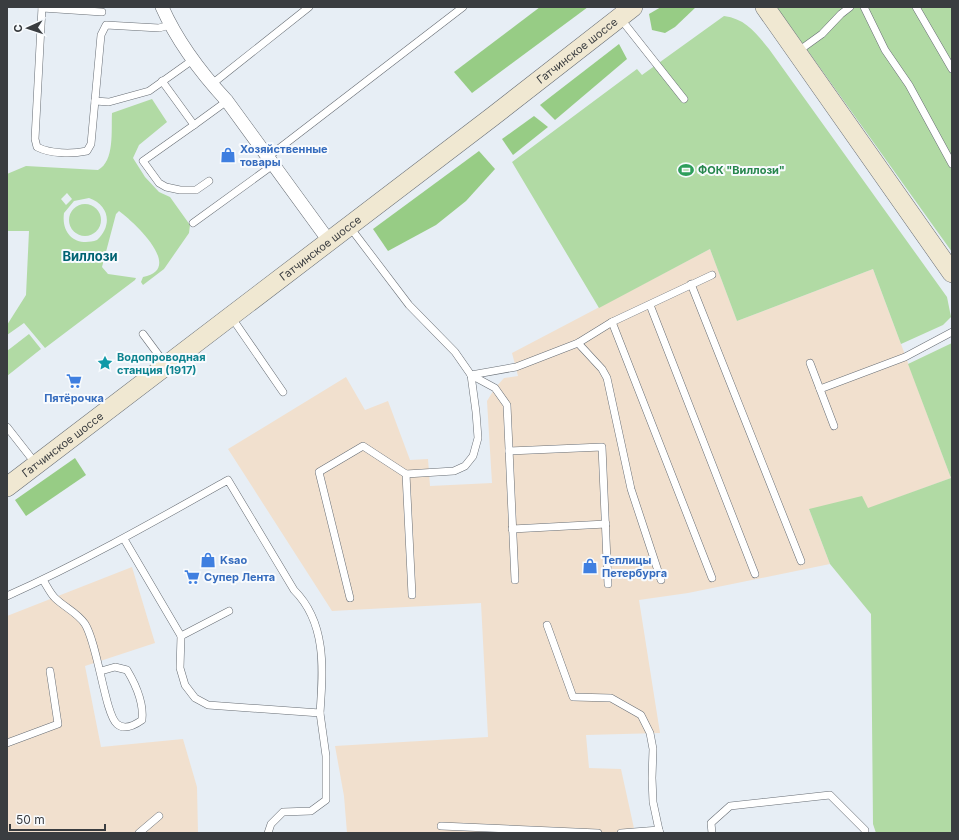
<svg xmlns="http://www.w3.org/2000/svg" width="959" height="840" font-family="Inter,sans-serif">
<style>
.industrial{fill:#f1e0ce}
.green{fill:#b1daa4;fill-rule:evenodd}
.forest{fill:#97cc85}
.lines{fill:none;stroke-linecap:round;stroke-linejoin:round}
.lane-casing{stroke:#676d74;stroke-width:8}
.street-casing{stroke:#676d74;stroke-width:14}
.secondary-casing{stroke:#676d74;stroke-width:20}
.lane{stroke:#fff;stroke-width:7}
.street{stroke:#fff;stroke-width:13}
.secondary{stroke:#f0e8d2;stroke-width:19}
.labels{text-anchor:middle;dominant-baseline:central;stroke-width:4;stroke-linejoin:round;paint-order:stroke}
.street-label{font-size:11px;fill:#3a3d40;stroke:#f8fbfe}
.shop-label{font-size:11px;font-weight:bold;fill:#366cbe;stroke:#f8fbfe;text-anchor:start}
.leisure-label{font-size:11px;font-weight:bold;fill:#27864d;stroke:#f8fbfe;text-anchor:start}
.culture-label{font-size:11px;font-weight:bold;fill:#0d838f;stroke:#f8fbfe;text-anchor:start}
.quarter-label{font-size:13px;font-weight:bold;fill:#006372;stroke:#f8fbfe}
</style>
<rect width="100%" height="100%" fill="#e7eef5"/>
<g class="industrial">
<polygon points="710,249 737,321 873,269 951,478 867,509 809,509 830,564 688,593 639,600 660,733 586,735 589,768 621,769 635,833 347,833 344,796 335,746 488,737 481,603 332,611 228,449 346,377 365,410 388,401 410,460 428,459 430,486 492,483 487,401 495,388 504,378 518,376 512,353"/>
<polygon points="132,567 155,643 85,666 101,747 183,739 197,787 198,833 7,833 7,616"/>
</g>
<g class="green">
<polygon points="777,7 952,7 952,252 778,9"/>
<path d="M724,16C746,19 756,33 769,49L947,297L951,317L943,325L901,344L873,269L737,321L710,249L599,308L512,162L637,69L642,75Z"/>
<path d="M152,99L167,122L139,145L133,158L145,177L159,192L170,197L190,225L189,233L164,269L143,285L141,282L143,277C185,269 134,222 119,211L116,214L102,267L108,274L136,278L135,280L45,348L24,323L7,335V325L26,295L29,231H7V174L26,166L98,170C115,161 111,130 112,113ZM67,193L72,199L66,205L61,199ZM89,198C109,205 113,225 97,240C77,247 61,235 64,213L74,201Z"/>
<circle cx="85" cy="220" r="16"/>
<polygon points="29,334 41,349 7,376 7,351"/>
<polygon points="952,343 952,833 876,833 873,824 871,614 830,564 809,509 862,496 868,508 951,478 908,364"/>
</g>
<g class="forest">
<polygon points="540,7 588,7 472,93 454,72"/>
<polygon points="661,7 696,7 675,27 665,33 652,30 649,14"/>
<polygon points="619,44 627,59 555,120 540,105"/>
<polygon points="534,116 548,127 513,155 502,139"/>
<polygon points="479,151 495,169 466,201 436,225 388,251 373,229"/>
<polygon points="75,458 86,475 26,516 15,500"/>
</g>
<g class="lines">
<defs>
<g id="lane">
<path d="M42,7L35,139L37,147C51,154 72,154 87,151L91,144L101,35L106,25L159,28L170,25"/>
<polyline points="864,7 885,50 909,85 952,164"/>
<polyline points="916,7 952,69"/>
<polyline points="42,8 102,12"/>
<polyline points="620,18 684,99"/>
<polyline points="797,52 822,34 841,14 850,7"/>
<polyline points="162,81 194,125 227,101"/>
<polyline points="212,84 309,7"/>
<polyline points="95,101 109,102 149,91 194,59"/>
<polyline points="194,125 143,161 159,183 166,187 180,190 196,190 209,181"/>
<polyline points="268,157 463,7"/>
<polyline points="193,223 273,165"/>
<polyline points="349,226 409,305 455,352 471,375 476,412 478,438 473,456 465,466 454,471 406,474"/>
<polyline points="691,284 801,561"/>
<polyline points="650,305 755,574"/>
<polyline points="232,318 283,392"/>
<polyline points="143,334 166,365"/>
<polyline points="578,343 602,369 607,378 631,489 661,580"/>
<polyline points="810,363 834,426"/>
<polyline points="471,375 495,388 507,405 515,580"/>
<polyline points="471,375 516,367 578,343 612,322"/>
<polyline points="820,389 905,357 952,332"/>
<polyline points="7,427 36,464"/>
<polyline points="509,451 602,447 608,584"/>
<polyline points="512,529 606,524"/>
<polyline points="712,578 612,322 712,275"/>
<path d="M43,580C47,586 50,593 55,598C64,607 78,613 85,624C98,645 105,714 117,724C125,731 135,725 142,720C144,702 136,685 127,670L115,667L101,671"/>
<path d="M7,596C83,562 155,521 228,480L294,590C327,623 323,670 320,713L208,705L195,698L185,685L180,668L181,636L124,539"/>
<polyline points="350,598 319,472 363,446 406,474 412,595"/>
<polyline points="547,625 573,697 611,698 641,715 650,733 653,749 652,778 653,802 659,830"/>
<polyline points="181,636 229,611"/>
<polyline points="7,743 58,724 50,671"/>
<polyline points="441,826 598,833"/>
<polyline points="139,833 159,816"/>
<polyline points="268,833 271,824 283,812 311,811 326,800 326,756 320,713"/>
<polyline points="621,833 659,830 660,833"/>
<polyline points="712,833 711,823 730,806 830,795 865,830 865,833"/>
</g>
<path id="street" d="M162,7C177,41 202,74 227,101L329,241"/>
<g id="secondary">
<polyline points="765,7 952,273"/>
<path id="s1" d="M7,487L492,117L633,7"/>
</g>
</defs>
<use href="#lane" class="lane-casing"/>
<use href="#street" class="street-casing"/>
<use href="#secondary" class="secondary-casing"/>
<use href="#lane" class="lane"/>
<use href="#street" class="street"/>
<use href="#secondary" class="secondary"/>
</g>
<defs>
<symbol id="shop-bare" viewBox="-9 -9 18 18"><path d="M-5-2.5h2.3a2.7 3.5 0 0 1 5.4 0H5L5.5 6h-11ZM-1.5-2.5h3a1.5 2.3 0 0 0-3 0Z" fill="#3f7fe0" stroke="#f8fbfe" stroke-width="2.5" paint-order="stroke"/></symbol>
<symbol id="stadium-bare" viewBox="-9 -9 18 18"><path d="M0-5a6.5 5 0 1 0 0 10a6.5 5 0 1 0 0-10ZM-3.5-1.8h7v3.6h-7Z" fill="#2e9e5b" stroke="#f8fbfe" stroke-width="2.5" paint-order="stroke"/></symbol>
<symbol id="sight-bare" viewBox="-9 -9 18 18"><path d="M0-6L1.8-2.2L6-1.7L2.9 1.2L3.7 5.4L0 3.3L-3.7 5.4L-2.9 1.2L-6-1.7L-1.8-2.2Z" fill="#0f9aa8" stroke="#f8fbfe" stroke-width="2.5" paint-order="stroke"/></symbol>
<symbol id="supermarket-bare" viewBox="-9 -9 18 18"><path d="M-6-5.5h2.5l.6 2H6L4.5 2H-2.5L-4.4-4H-6ZM-1.5 3.2a1.3 1.3 0 1 0 .1 0ZM3 3.2a1.3 1.3 0 1 0 .1 0Z" fill="#3f7fe0" stroke="#f8fbfe" stroke-width="2.5" paint-order="stroke"/></symbol>
</defs>
<g fill-rule="evenodd">
<use href="#shop-bare" x="217" y="144" width="22" height="22"/>
<use href="#stadium-bare" x="675" y="159" width="22" height="22"/>
<use href="#sight-bare" x="94" y="352" width="22" height="22"/>
<use href="#supermarket-bare" x="63" y="370" width="22" height="22"/>
<use href="#shop-bare" x="197" y="549" width="22" height="22"/>
<use href="#shop-bare" x="579" y="555" width="22" height="22"/>
<use href="#supermarket-bare" x="181" y="566" width="22" height="22"/>
</g>
<g class="labels">
<g class="street-label">
<text stroke="none"><textPath href="#s1" startOffset="718">Гатчинское шоссе</textPath></text>
<text stroke="none"><textPath href="#s1" startOffset="394">Гатчинское шоссе</textPath></text>
<text stroke="none"><textPath href="#s1" startOffset="70">Гатчинское шоссе</textPath></text>
</g>
<g class="shop-label">
<text x="240" y="149">Хозяйственные<tspan x="240" dy="13">товары</tspan></text>
<text x="74" y="398" text-anchor="middle">Пятёрочка</text>
<text x="220" y="560">Ksao</text>
<text x="602" y="560">Теплицы<tspan x="602" dy="13">Петербурга</tspan></text>
<text x="204" y="577">Супер Лента</text>
</g>
<g class="leisure-label">
<text x="698" y="170">ФОК "Виллози"</text>
</g>
<g class="culture-label">
<text x="117" y="357">Водопроводная<tspan x="117" dy="13">станция (1917)</tspan></text>
</g>
<g class="quarter-label">
<text x="90" y="256">Виллози</text>
</g>
</g>
<rect width="959" height="840" fill="none" stroke="#3a3d40" stroke-width="16"/>
<g transform="translate(28 28) rotate(267)" stroke="#f8fbfe" stroke-width="3" paint-order="stroke">
<path d="M0-3L7 15L0 10L-7 15Z" fill="#3a3d40"/>
<text y="-6" font-size="11" font-weight="bold" text-anchor="middle" fill="#3a3d40">С</text>
</g>
<path d="M10 824v6h95v-6" fill="none" stroke="#3a3d40" stroke-width="2"/>
<text x="16" y="824" font-size="12" fill="#3a3d40" stroke="#f8fbfe" stroke-width="3" paint-order="stroke">50 m</text>
</svg>
